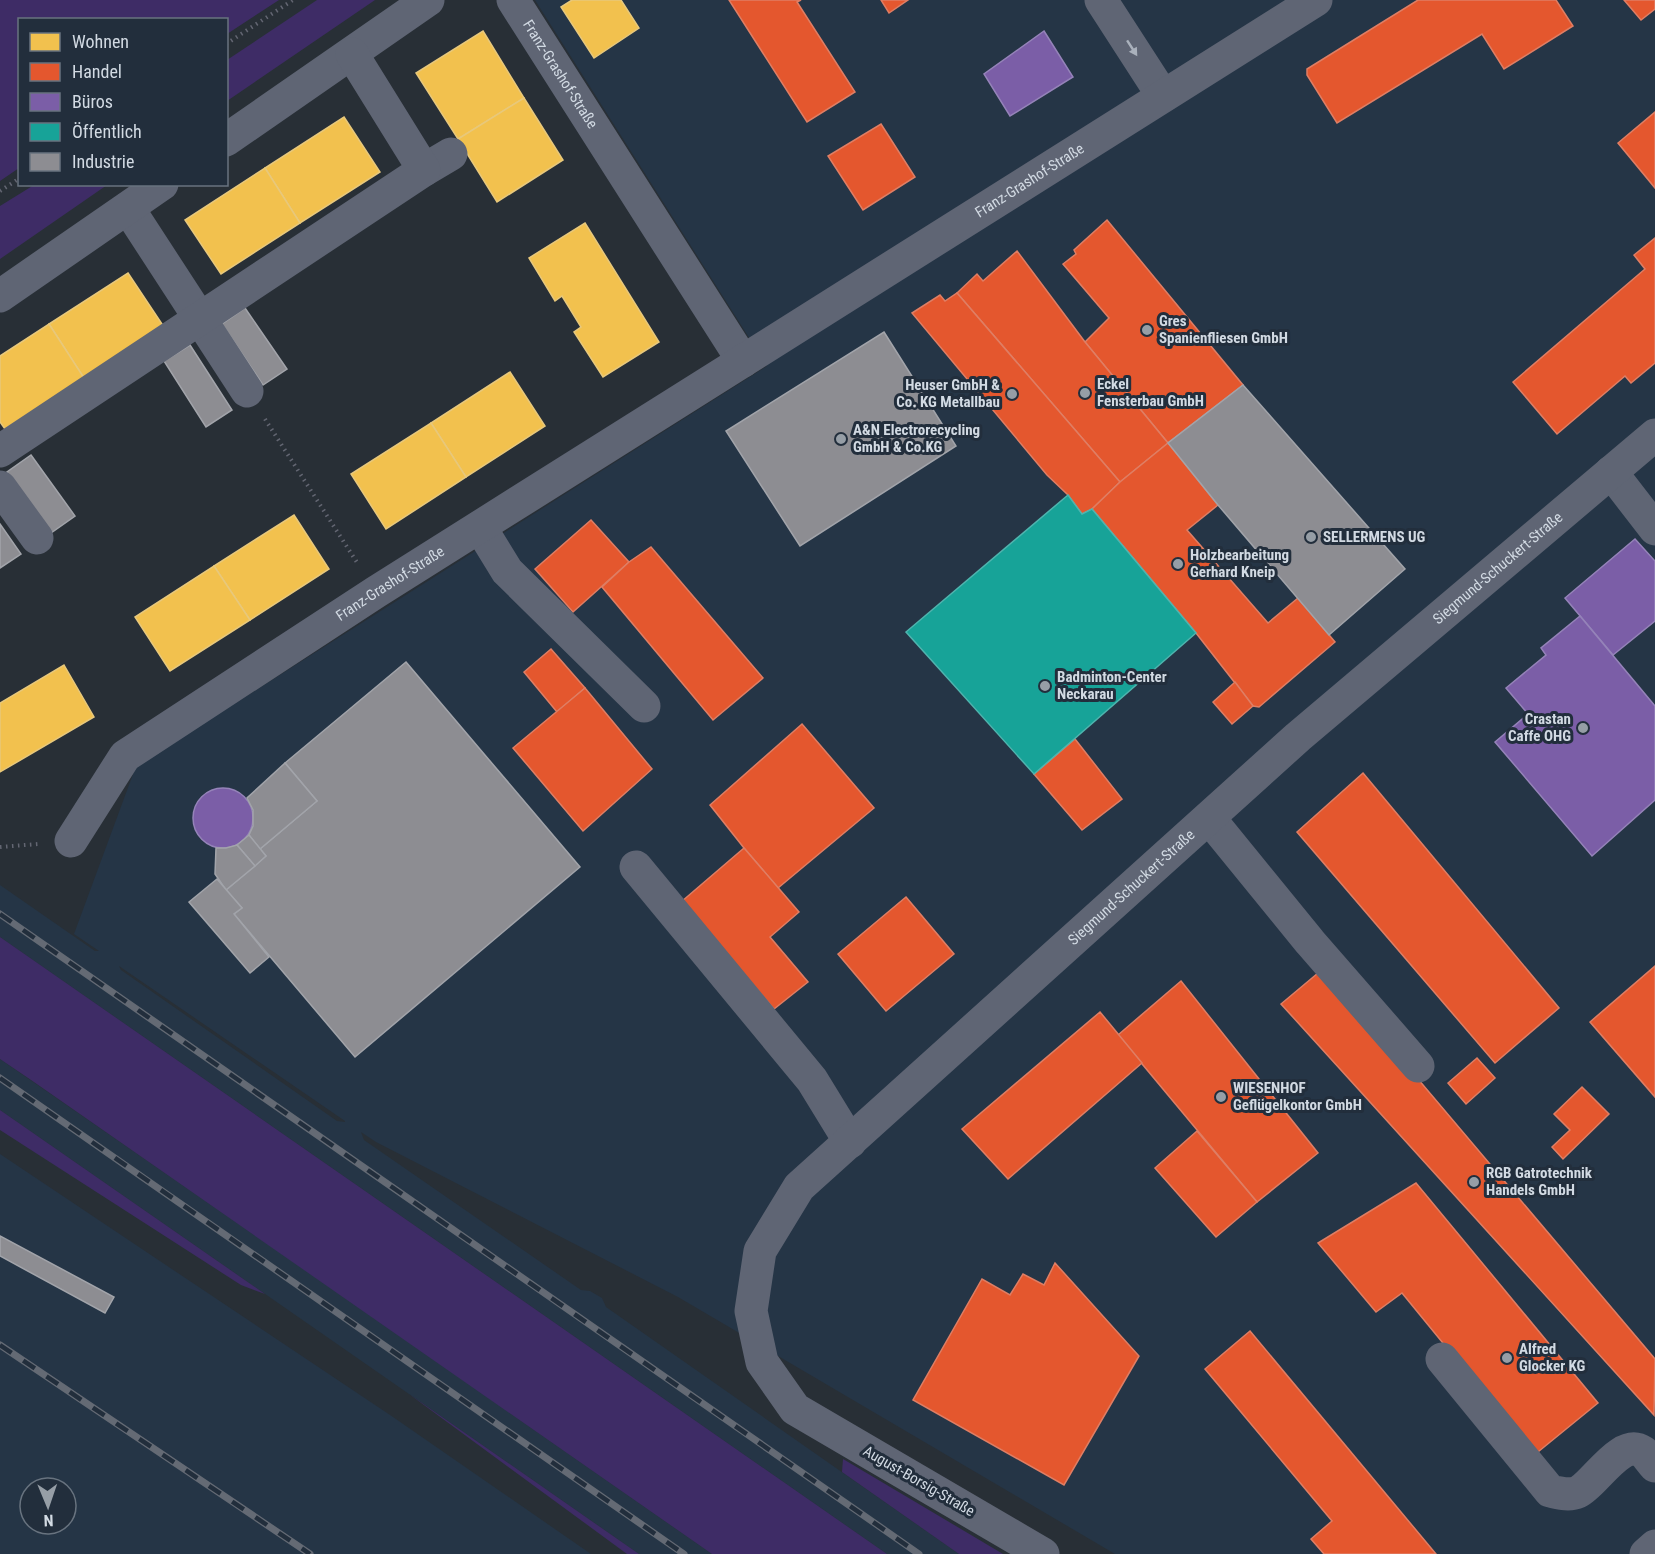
<svg xmlns="http://www.w3.org/2000/svg" width="1655" height="1554" font-family="'Roboto Condensed',sans-serif">
<style>
.built{fill:#253546;fill-rule:evenodd}
.green{fill:#3e2c66}
.homes{fill:#f2c14e;stroke:#e8c87b;stroke-width:1.5}
.shops{fill:#e4572e;stroke:#df7e64;stroke-width:1.5}
.offices{fill:#7b5ea7;stroke:#9583b9;stroke-width:1.5}
.public{fill:#17a398;stroke:#4fb4ae;stroke-width:1.5}
.industry{fill:#8d8d92;stroke:#a2a4aa;stroke-width:1.5}
.lines{fill:none;stroke-linecap:round;stroke-linejoin:round}
.path{stroke:#636672;stroke-width:4;stroke-dasharray:1.5 4.5;stroke-linecap:butt}
.minor{stroke:#5f6574;stroke-width:33}
.rail-casing{stroke:#646a74;stroke-width:7}
.rail{stroke:#222e3c;stroke-width:4.5;stroke-dasharray:14;stroke-linecap:butt}
.oneway{fill:#aab1bc}
.poi-dot{fill:#969ea6;stroke:#222e3c;stroke-width:2}
.labels{text-anchor:middle;dominant-baseline:central;stroke-width:6;stroke-linejoin:round;paint-order:stroke}
.street-label{font-size:15px;fill:#d2dae3;stroke:#222e3c}
.poi-label{font-size:15px;font-weight:bold;fill:#d2dae3;stroke:#222e3c;text-anchor:start}
</style>
<rect width="100%" height="100%" fill="#282f36"/>
<g class="built">
<path d="M535,0H1655V1554H1115L678,1297L376,1142L361,1132L364,1140L581,1290L590,1291L602,1298L606,1307L959,1554H887L0,937V885L95,951H99L74,934L136,766L767,366ZM119,966L345,1121V1122L337,1121L121,970Z"/>
<polygon points="0,1059 272,1247 712,1554 639,1554 409,1394 0,1110"/>
<path d="M0,1154L393,1417L591,1554H0ZM30,1488H66V1524H30Z"/>
</g>
<g class="green">
<polygon points="0,0 279,0 227,34 226,20 20,20 19,168 0,181"/>
<polygon points="317,0 375,0 227,101 227,60"/>
<polygon points="34,185 107,185 0,259 0,206"/>
<polygon points="0,937 887,1554 712,1554 31,1080 0,1059"/>
<polygon points="0,1110 265,1294 241,1285 0,1130"/>
<polygon points="409,1394 639,1554 627,1554"/>
<polygon points="843,1459 1003,1554 959,1554 842,1472"/>
</g>
<g class="homes">
<polygon points="572,0 621,0 639,28 594,58 561,7"/>
<polygon points="483,31 524,98 458,139 416,73"/>
<polygon points="524,98 563,160 497,202 458,139"/>
<polygon points="344,117 380,172 300,223 265,168"/>
<polygon points="265,168 300,223 221,274 185,220"/>
<polygon points="585,223 659,342 603,377 574,332 581,327 562,296 555,301 529,258"/>
<polygon points="128,273 164,327 84,378 49,324"/>
<polygon points="49,324 84,378 5,429 0,422 0,356"/>
<polygon points="510,372 545,426 466,477 431,423"/>
<polygon points="431,423 466,477 386,529 351,474"/>
<polygon points="294,515 329,569 250,620 214,566"/>
<polygon points="214,566 250,620 170,671 135,617"/>
<polygon points="64,665 94,717 0,772 0,703"/>
</g>
<g class="shops">
<polygon points="729,0 801,0 797,2 855,92 807,122"/>
<polygon points="881,0 908,0 889,13"/>
<polygon points="1418,0 1556,0 1573,26 1504,69 1482,34 1337,123 1307,75 1307,69"/>
<polygon points="1624,0 1655,0 1655,9 1641,20"/>
<polygon points="1655,112 1655,188 1618,143"/>
<polygon points="881,124 915,177 863,210 828,156"/>
<polygon points="1107,220 1243,385 1168,443 1085,342 1109,318 1063,264 1076,254 1074,250"/>
<polygon points="1655,238 1655,363 1631,383 1625,376 1557,434 1513,382 1645,269 1634,255"/>
<polygon points="1017,251 1085,342 1168,443 1120,482 957,293 977,274 983,281"/>
<polygon points="957,293 1120,482 1092,509 1082,514 1068,495 1047,475 912,313 940,295 945,301"/>
<polygon points="1168,443 1218,505 1187,530 1268,623 1298,598 1335,642 1259,707 1253,706 1196,633 1092,509 1120,482"/>
<polygon points="591,520 629,562 573,612 535,569"/>
<polygon points="651,547 763,678 713,720 602,587 629,562"/>
<polygon points="551,649 585,688 557,712 524,672"/>
<polygon points="1235,682 1253,706 1232,724 1213,702"/>
<polygon points="585,688 652,769 583,831 513,748"/>
<polygon points="802,724 874,808 778,888 744,848 710,805"/>
<polygon points="1075,739 1122,799 1082,830 1034,774"/>
<polygon points="1363,773 1559,1008 1495,1063 1297,832"/>
<polygon points="744,848 799,912 770,937 808,982 774,1009 681,902"/>
<polygon points="906,897 954,954 886,1011 838,954"/>
<polygon points="1655,966 1655,1097 1590,1022"/>
<polygon points="1324,968 1655,1359 1654,1415 1281,1004"/>
<polygon points="1181,981 1318,1153 1257,1202 1118,1035"/>
<polygon points="1100,1012 1142,1063 1008,1179 962,1129"/>
<polygon points="1477,1058 1495,1078 1466,1104 1448,1083"/>
<polygon points="1582,1087 1609,1114 1563,1159 1552,1147 1570,1130 1554,1114"/>
<polygon points="1197,1131 1257,1202 1216,1237 1155,1168"/>
<polygon points="1416,1183 1598,1403 1533,1456 1510,1425 1402,1293 1376,1312 1318,1243"/>
<polygon points="1055,1263 1139,1356 1064,1485 913,1400 982,1279 1010,1295 1023,1274 1044,1285"/>
<polygon points="1250,1331 1436,1554 1324,1554 1311,1539 1332,1521 1205,1369"/>
</g>
<g class="offices">
<polygon points="1044,31 1073,77 1010,116 984,74"/>
<polygon points="1635,539 1655,561 1655,621 1613,655 1565,598"/>
<polygon points="1580,616 1655,706 1655,800 1592,856 1495,742 1528,714 1506,688 1546,655 1541,648"/>
<circle cx="223" cy="818" r="30"/>
</g>
<polygon class="public" points="1068,495 1082,514 1092,509 1196,633 1034,774 906,632"/>
<g class="industry">
<polygon points="245,308 287,369 263,385 222,324"/>
<polygon points="884,332 956,446 800,546 726,431"/>
<polygon points="190,345 232,410 206,427 164,361"/>
<polygon points="1243,385 1405,569 1329,635 1218,505 1168,443"/>
<polygon points="31,455 75,516 51,533 7,472"/>
<polygon points="0,524 21,554 0,568"/>
<polygon points="406,662 580,867 355,1057 234,914 242,908 226,890 266,856 260,849 317,801 285,763"/>
<polygon points="285,763 317,801 260,849 249,835 253,826 253,810 247,798"/>
<polygon points="249,835 266,856 255,866 237,845"/>
<polygon points="237,845 255,866 226,890 215,874 216,848 226,848"/>
<polygon points="217,879 242,908 234,914 269,957 250,973 189,902"/>
<polygon points="0,1236 114,1297 105,1313 0,1256"/>
</g>
<g class="lines">
<g class="path">
<polyline points="226,44 293,0"/>
<polyline points="0,191 20,178"/>
<polyline points="265,419 358,564"/>
<polyline points="0,847 38,844"/>
</g>
<g class="minor">
<path id="s1" d="M513,0L743,361"/>
<polyline points="1101,0 1163,96"/>
<polyline points="226,140 428,0"/>
<polyline points="424,170 451,154"/>
<polyline points="128,208 247,391"/>
<polyline points="0,296 162,184"/>
<polyline points="0,451 424,170 352,54"/>
<polyline points="1611,472 1655,529"/>
<polyline points="0,487 37,538"/>
<polyline points="480,527 507,571 644,706"/>
<polyline points="1209,818 1310,942 1418,1066"/>
<path id="s2" d="M71,841L125,756L376,592L1316,0"/>
<polyline points="636,867 812,1080 850,1142"/>
<path d="M1442,1359L1550,1491C1559,1493 1569,1496 1578,1492C1595,1484 1621,1437 1643,1452C1647,1455 1651,1462 1655,1466"/>
<path id="s3" d="M1043,1554L795,1409L762,1362L751,1311L760,1251L799,1187L1298,737L1655,435"/>
<polyline points="1646,1554 1655,1546"/>
</g>
<defs>
<g id="rail">
<polyline points="0,914 919,1554"/>
<polyline points="0,1078 684,1554"/>
<polyline points="0,1345 310,1554"/>
</g>
</defs>
<use href="#rail" class="rail-casing"/>
<use href="#rail" class="rail"/>
</g>
<defs><path id="oneway-solid" d="M-6-.8H1V-3.2L6.5 0L1 3.2V.8H-6Z" transform="scale(1.5)"/></defs>
<use class="oneway" href="#oneway-solid" transform="translate(1132 48) rotate(57)"/>
<g class="poi-dot">
<circle cx="1147" cy="330" r="6"/>
<circle cx="1085" cy="393" r="6"/>
<circle cx="1012" cy="394" r="6"/>
<circle cx="841" cy="439" r="6"/>
<circle cx="1311" cy="537" r="6"/>
<circle cx="1178" cy="564" r="6"/>
<circle cx="1045" cy="686" r="6"/>
<circle cx="1583" cy="728" r="6"/>
<circle cx="1221" cy="1097" r="6"/>
<circle cx="1474" cy="1182" r="6"/>
<circle cx="1507" cy="1358" r="6"/>
</g>
<g class="labels">
<g class="street-label">
<text stroke="none"><textPath href="#s1" startOffset="88">Franz-Grashof-Straße</textPath></text>
<text stroke="none"><textPath href="#s2" startOffset="1173">Franz-Grashof-Straße</textPath></text>
<text stroke="none"><textPath href="#s3" startOffset="1466">Siegmund-Schuckert-Straße</textPath></text>
<text stroke="none"><textPath href="#s2" startOffset="417">Franz-Grashof-Straße</textPath></text>
<text stroke="none"><textPath href="#s3" startOffset="980">Siegmund-Schuckert-Straße</textPath></text>
<text transform="translate(919 1481) rotate(30)">August-Borsig-Straße</text>
</g>
<g class="poi-label">
<text x="1159" y="321">Gres<tspan x="1159" dy="17">Spanienfliesen GmbH</tspan></text>
<text x="1097" y="384">Eckel<tspan x="1097" dy="17">Fensterbau GmbH</tspan></text>
<text x="1000" y="385" text-anchor="end">Heuser GmbH &amp;<tspan x="1000" dy="17">Co. KG Metallbau</tspan></text>
<text x="853" y="430">A&amp;N Electrorecycling<tspan x="853" dy="17">GmbH &amp; Co.KG</tspan></text>
<text x="1323" y="537">SELLERMENS UG</text>
<text x="1190" y="555">Holzbearbeitung<tspan x="1190" dy="17">Gerhard Kneip</tspan></text>
<text x="1057" y="677">Badminton-Center<tspan x="1057" dy="17">Neckarau</tspan></text>
<text x="1571" y="719" text-anchor="end">Crastan<tspan x="1571" dy="17">Caffe OHG</tspan></text>
<text x="1233" y="1088">WIESENHOF<tspan x="1233" dy="17">Geflügelkontor GmbH</tspan></text>
<text x="1486" y="1173">RGB Gatrotechnik<tspan x="1486" dy="17">Handels GmbH</tspan></text>
<text x="1519" y="1349">Alfred<tspan x="1519" dy="17">Glocker KG</tspan></text>
</g>
</g>
<rect x="18" y="18" width="210" height="168" fill="#222e3c" stroke="#68737f" stroke-width="1.5"/>
<rect x="30" y="33" width="30" height="18" fill="#f2c14e" stroke="#68737f" stroke-width="1.5"/>
<text x="72" y="48" font-size="18" fill="#d2dae3">Wohnen</text>
<rect x="30" y="63" width="30" height="18" fill="#e4572e" stroke="#68737f" stroke-width="1.5"/>
<text x="72" y="78" font-size="18" fill="#d2dae3">Handel</text>
<rect x="30" y="93" width="30" height="18" fill="#7b5ea7" stroke="#68737f" stroke-width="1.5"/>
<text x="72" y="108" font-size="18" fill="#d2dae3">Büros</text>
<rect x="30" y="123" width="30" height="18" fill="#17a398" stroke="#68737f" stroke-width="1.5"/>
<text x="72" y="138" font-size="18" fill="#d2dae3">Öffentlich</text>
<rect x="30" y="153" width="30" height="18" fill="#8d8d92" stroke="#68737f" stroke-width="1.5"/>
<text x="72" y="168" font-size="18" fill="#d2dae3">Industrie</text>
<g transform="translate(48 1506) rotate(178)"><circle r="28" fill="#222e3c" stroke="#68737f" stroke-width="1.5"/>
<path d="M0-4.5L10 22L0 15L-10 22Z" fill="#969ea6"/>
<text y="-9" font-size="16" font-weight="bold" text-anchor="middle" fill="#d2dae3">N</text>
</g>
</svg>
